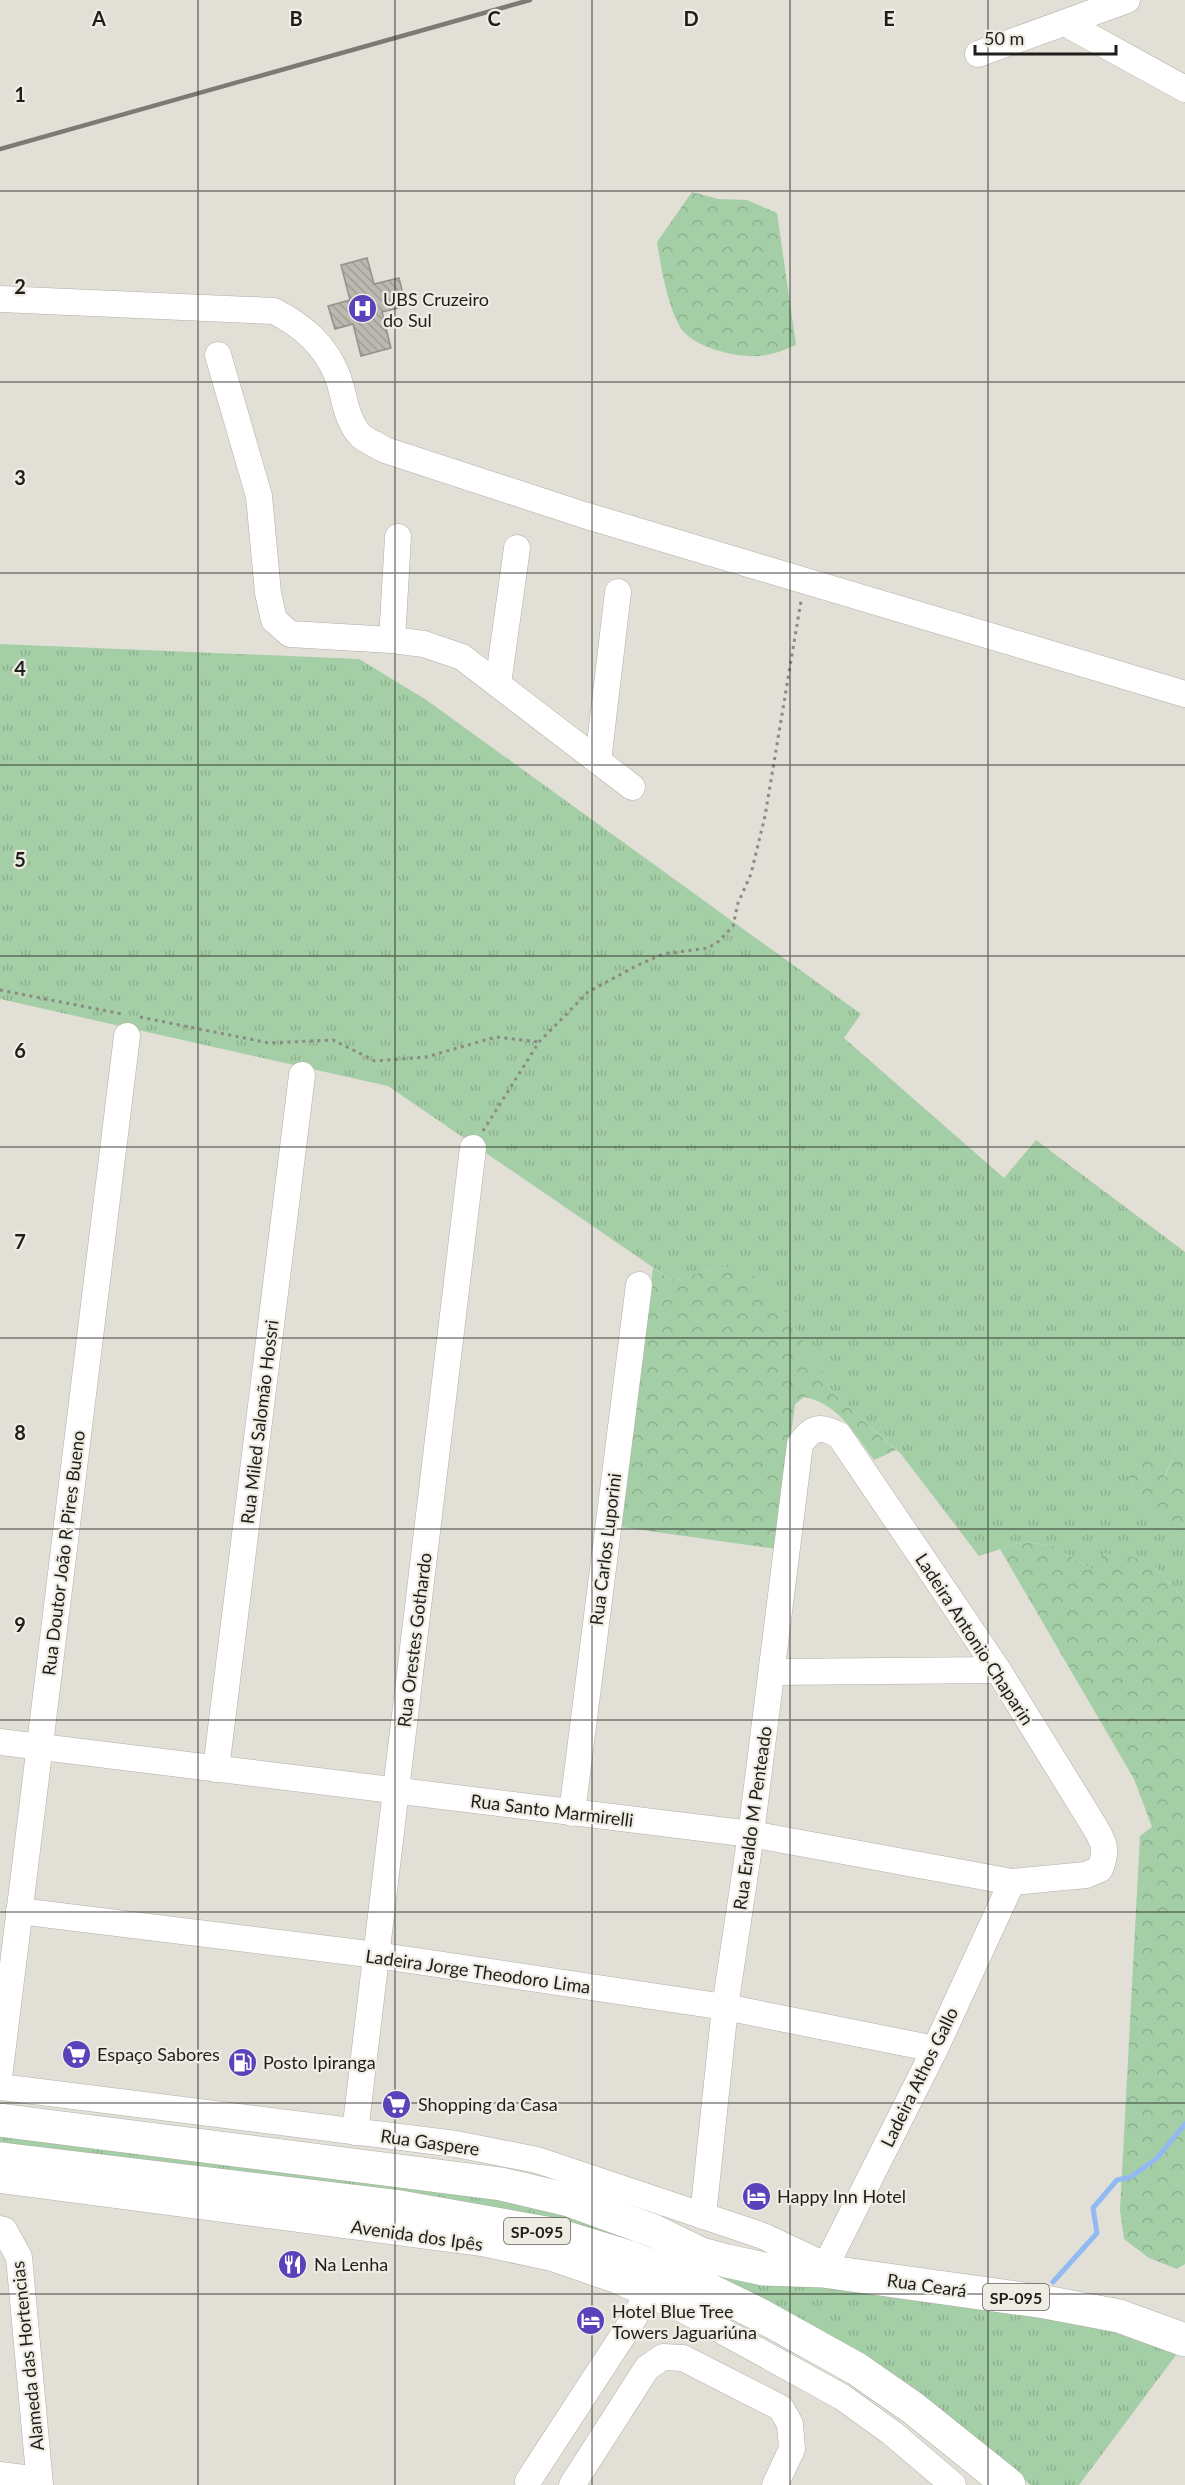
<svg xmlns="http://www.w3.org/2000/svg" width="1185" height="2485" font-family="Lato,sans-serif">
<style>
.grass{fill:url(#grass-tufts)}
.forest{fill:url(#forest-crowns)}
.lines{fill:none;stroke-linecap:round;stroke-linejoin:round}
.stream{stroke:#92baf2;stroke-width:5}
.building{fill:url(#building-back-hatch);stroke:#939188;stroke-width:1.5}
.minor-casing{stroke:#b1aea6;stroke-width:27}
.major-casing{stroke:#b1aea6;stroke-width:34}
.path{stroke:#8b8a83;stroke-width:3;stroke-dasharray:3 4.5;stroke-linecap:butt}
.minor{stroke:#fff;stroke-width:26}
.major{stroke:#fff;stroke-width:33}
.rail{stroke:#7c7a74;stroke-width:4.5}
.grid{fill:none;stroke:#1f1e1b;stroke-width:1.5;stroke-opacity:0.55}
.labels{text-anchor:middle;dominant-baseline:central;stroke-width:4.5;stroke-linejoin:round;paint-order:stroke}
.shield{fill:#efece3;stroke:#5d5c57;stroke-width:1.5}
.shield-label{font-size:16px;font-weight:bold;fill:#1f1e1b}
.poi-label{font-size:18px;fill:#1f1e1b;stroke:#efece3;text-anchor:start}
.street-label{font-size:18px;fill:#1f1e1b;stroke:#efece3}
.grid-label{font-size:20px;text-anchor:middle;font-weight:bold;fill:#1f1e1b;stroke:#efece3;stroke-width:4.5;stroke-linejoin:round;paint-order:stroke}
</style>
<defs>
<pattern id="grass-tufts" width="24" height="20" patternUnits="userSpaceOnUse" patternTransform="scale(1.5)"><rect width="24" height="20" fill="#a4cea6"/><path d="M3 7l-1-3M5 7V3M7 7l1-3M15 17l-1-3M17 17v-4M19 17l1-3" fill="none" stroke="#8db08e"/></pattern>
<pattern id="forest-crowns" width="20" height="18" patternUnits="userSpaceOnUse" patternTransform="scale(1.5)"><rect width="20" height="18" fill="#a4cea6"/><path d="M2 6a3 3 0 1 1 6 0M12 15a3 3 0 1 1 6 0" fill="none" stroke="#8db08e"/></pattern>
<pattern id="building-back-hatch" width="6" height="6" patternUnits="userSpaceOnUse" patternTransform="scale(1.5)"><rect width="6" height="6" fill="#bbb8b0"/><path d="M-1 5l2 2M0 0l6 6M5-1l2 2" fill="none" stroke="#a09e97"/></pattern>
</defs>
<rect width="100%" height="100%" fill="#e1dfd6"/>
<g class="grass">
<polygon points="0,644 359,659 425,699 861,1014 844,1038 1004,1178 1036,1140 1185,1252 1185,1436 1175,1451 1164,1479 1128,1475 1137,1493 1140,1508 1185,1538 1185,1600 1149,1560 1092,1569 1051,1545 1022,1542 979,1556 901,1454 834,1394 788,1315 718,1267 673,1281 388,1086 0,999"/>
<polygon points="0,2133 469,2190 600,2221 1075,2318 1179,2351 1079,2485 1031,2485 1001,2460 744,2294 0,2147"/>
</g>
<g class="forest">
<path d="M692,192L718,199L747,200L777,213L796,345C786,349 775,354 765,355C742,360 692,348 680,327C667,304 661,267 657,242Z"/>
<path d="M744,1266L788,1315L834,1394L896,1450L874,1460C854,1433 839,1404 804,1397L795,1404L776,1549L621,1527L653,1268L673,1281L718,1267Z"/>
<polygon points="1185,1436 1185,1538 1140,1508 1137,1493 1128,1475 1133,1458 1144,1450 1157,1455 1165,1478 1175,1451"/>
<polygon points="1022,1542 1051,1545 1092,1569 1105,1553 1149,1560 1185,1600 1185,2264 1177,2269 1149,2258 1124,2239 1120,2210 1140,1836 1152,1827 1134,1779 1000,1549"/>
</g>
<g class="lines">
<polyline class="stream" points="1053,2282 1097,2233 1093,2208 1117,2180 1131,2177 1157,2158 1185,2124"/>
</g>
<polygon class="building" points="367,258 374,284 399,278 406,306 382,312 391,348 361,356 353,324 335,329 328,306 350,300 341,265"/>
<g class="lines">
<defs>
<g id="minor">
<polyline points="1065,23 1185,89"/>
<polyline points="978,54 1127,0"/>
<path d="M0,299L274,311C303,326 325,345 337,375C345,395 345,420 361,436C367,441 377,445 385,450L584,515L1185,694"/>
<polyline points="218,355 259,496 268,593 274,620 290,634 392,640 424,644 462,657 632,787"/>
<polyline points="392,640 398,537"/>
<polyline points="498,684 517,548"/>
<polyline points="598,761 618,592"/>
<polyline points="772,1672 998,1670"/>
<path d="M0,1742L751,1834L1012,1882L1086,1875L1100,1869C1108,1849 1104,1842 1093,1824L998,1670L839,1435C819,1425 813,1427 800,1444L751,1834L725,2007L703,2216"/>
<polyline points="216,1769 302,1075"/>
<polyline points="572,1813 639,1285"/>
<polyline points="19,1911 376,1955 725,2007 935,2049"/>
<polyline points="0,2070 127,1036"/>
<polyline points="0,2087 456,2144 537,2160 763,2236 833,2269"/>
<polyline points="355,2132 473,1148"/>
<polyline points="0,2180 482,2243 552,2258 616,2280 686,2311 842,2397 892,2433 953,2485"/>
<polyline points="0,2229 4,2230 19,2257 40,2485"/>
<polyline points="823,2271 935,2049 1012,1882"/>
<polyline points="0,2475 39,2480"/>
<polyline points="528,2481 629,2326 648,2294"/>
<polyline points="572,2485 647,2368 663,2357 683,2358 781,2408 790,2424 792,2449 775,2485"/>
</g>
<g id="major">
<polyline points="0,2120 501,2184 569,2200 654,2231 701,2254 727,2261 764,2269 823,2271 1045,2302 1119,2316 1185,2340"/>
<polyline points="0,2159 400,2207 557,2235 632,2258 693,2282 758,2314 857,2369 913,2408 1009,2485"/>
</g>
</defs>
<use href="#minor" class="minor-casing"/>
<use href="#major" class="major-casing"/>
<g class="path">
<polyline points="0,990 122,1014"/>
<polyline points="140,1017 269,1043 333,1040 375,1061 426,1057 496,1037 539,1042"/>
<polyline points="483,1131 539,1042 588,992 636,966 663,954 708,948 719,941 733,926 738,903 751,874 765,816 801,601"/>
</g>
<use href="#minor" class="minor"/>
<use href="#major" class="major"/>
<polyline class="rail" points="0,149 530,0"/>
</g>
<path class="grid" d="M198,0V2485M395,0V2485M592,0V2485M790,0V2485M988,0V2485M0,191H1185M0,382H1185M0,573H1185M0,765H1185M0,956H1185M0,1147H1185M0,1338H1185M0,1529H1185M0,1720H1185M0,1912H1185M0,2103H1185M0,2294H1185"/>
<defs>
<symbol id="hospital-disc" viewBox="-11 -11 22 22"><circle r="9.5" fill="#5a42ba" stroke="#efece3"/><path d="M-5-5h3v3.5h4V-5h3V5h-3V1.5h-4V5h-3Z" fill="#fff"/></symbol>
<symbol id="supermarket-disc" viewBox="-11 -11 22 22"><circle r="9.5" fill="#5a42ba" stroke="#efece3"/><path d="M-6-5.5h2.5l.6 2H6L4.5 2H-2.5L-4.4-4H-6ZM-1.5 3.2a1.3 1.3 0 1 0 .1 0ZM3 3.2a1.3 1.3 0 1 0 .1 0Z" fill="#fff"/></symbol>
<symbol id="fuel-disc" viewBox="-11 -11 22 22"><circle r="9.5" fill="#5a42ba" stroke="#efece3"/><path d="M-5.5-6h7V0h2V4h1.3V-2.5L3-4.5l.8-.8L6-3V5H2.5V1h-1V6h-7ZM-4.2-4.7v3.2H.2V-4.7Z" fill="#fff"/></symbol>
<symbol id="hotel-disc" viewBox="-11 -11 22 22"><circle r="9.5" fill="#5a42ba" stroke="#efece3"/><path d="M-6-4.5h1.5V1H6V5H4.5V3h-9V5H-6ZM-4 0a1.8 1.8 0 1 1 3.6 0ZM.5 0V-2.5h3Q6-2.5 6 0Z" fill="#fff"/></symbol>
<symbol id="restaurant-disc" viewBox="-11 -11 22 22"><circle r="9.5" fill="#5a42ba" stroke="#efece3"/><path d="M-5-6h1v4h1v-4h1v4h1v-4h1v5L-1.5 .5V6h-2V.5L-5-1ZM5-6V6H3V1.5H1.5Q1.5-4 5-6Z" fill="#fff"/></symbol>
</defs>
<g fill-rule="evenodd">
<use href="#hospital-disc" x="346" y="292" width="33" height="33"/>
<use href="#supermarket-disc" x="60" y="2038" width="33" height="33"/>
<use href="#fuel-disc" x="226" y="2046" width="33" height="33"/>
<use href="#supermarket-disc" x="380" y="2088" width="33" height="33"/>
<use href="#hotel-disc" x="740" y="2180" width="33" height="33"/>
<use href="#restaurant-disc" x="276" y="2248" width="33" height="33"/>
<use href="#hotel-disc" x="574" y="2304" width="33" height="33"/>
</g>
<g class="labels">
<g class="shield">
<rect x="504" y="2218" width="66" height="26" rx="4.5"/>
<rect x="983" y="2284" width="66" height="26" rx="4.5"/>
</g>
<g class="shield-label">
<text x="537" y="2231">SP-095</text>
<text x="1016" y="2297">SP-095</text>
</g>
<g class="poi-label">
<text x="383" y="299">UBS Cruzeiro<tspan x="383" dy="21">do Sul</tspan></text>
<text x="97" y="2054">Espaço Sabores</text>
<text x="263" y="2062">Posto Ipiranga</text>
<text x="418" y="2104">Shopping da Casa</text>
<text x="777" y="2196">Happy Inn Hotel</text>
<text x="314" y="2264">Na Lenha</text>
<text x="612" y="2311">Hotel Blue Tree<tspan x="612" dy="21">Towers Jaguariúna</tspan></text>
</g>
<g class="street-label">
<text transform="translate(259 1422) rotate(-83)">Rua Miled Salomão Hossri</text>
<text transform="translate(605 1549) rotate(-83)">Rua Carlos Luporini</text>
<text transform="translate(63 1553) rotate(-83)">Rua Doutor João R Pires Bueno</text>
<text transform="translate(975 1639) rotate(57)">Ladeira Antonio Chaparin</text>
<text transform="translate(414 1640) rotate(-83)">Rua Orestes Gothardo</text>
<text transform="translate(552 1810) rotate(7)">Rua Santo Marmirelli</text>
<text transform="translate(752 1818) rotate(-82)">Rua Eraldo M Penteado</text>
<text transform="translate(478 1971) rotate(8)">Ladeira Jorge Theodoro Lima</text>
<text transform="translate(919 2077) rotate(-64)">Ladeira Athos Gallo</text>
<text transform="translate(430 2142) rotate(8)">Rua Gaspere</text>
<text transform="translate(417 2235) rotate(8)">Avenida dos Ipês</text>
<text transform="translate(927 2285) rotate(8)">Rua Ceará</text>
<text transform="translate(27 2356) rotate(-96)">Alameda das Hortencias</text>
</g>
</g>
<g class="grid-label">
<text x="99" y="26">A</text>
<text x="296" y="26">B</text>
<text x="494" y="26">C</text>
<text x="691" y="26">D</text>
<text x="889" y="26">E</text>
<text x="20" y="102">1</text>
<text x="20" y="294">2</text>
<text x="20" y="485">3</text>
<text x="20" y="676">4</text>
<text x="20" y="867">5</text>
<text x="20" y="1058">6</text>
<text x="20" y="1249">7</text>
<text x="20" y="1440">8</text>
<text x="20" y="1632">9</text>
</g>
<path d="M975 45v9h141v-9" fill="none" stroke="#1f1e1b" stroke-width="3"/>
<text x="984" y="45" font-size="18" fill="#1f1e1b" stroke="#efece3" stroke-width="4.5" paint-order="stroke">50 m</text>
</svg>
